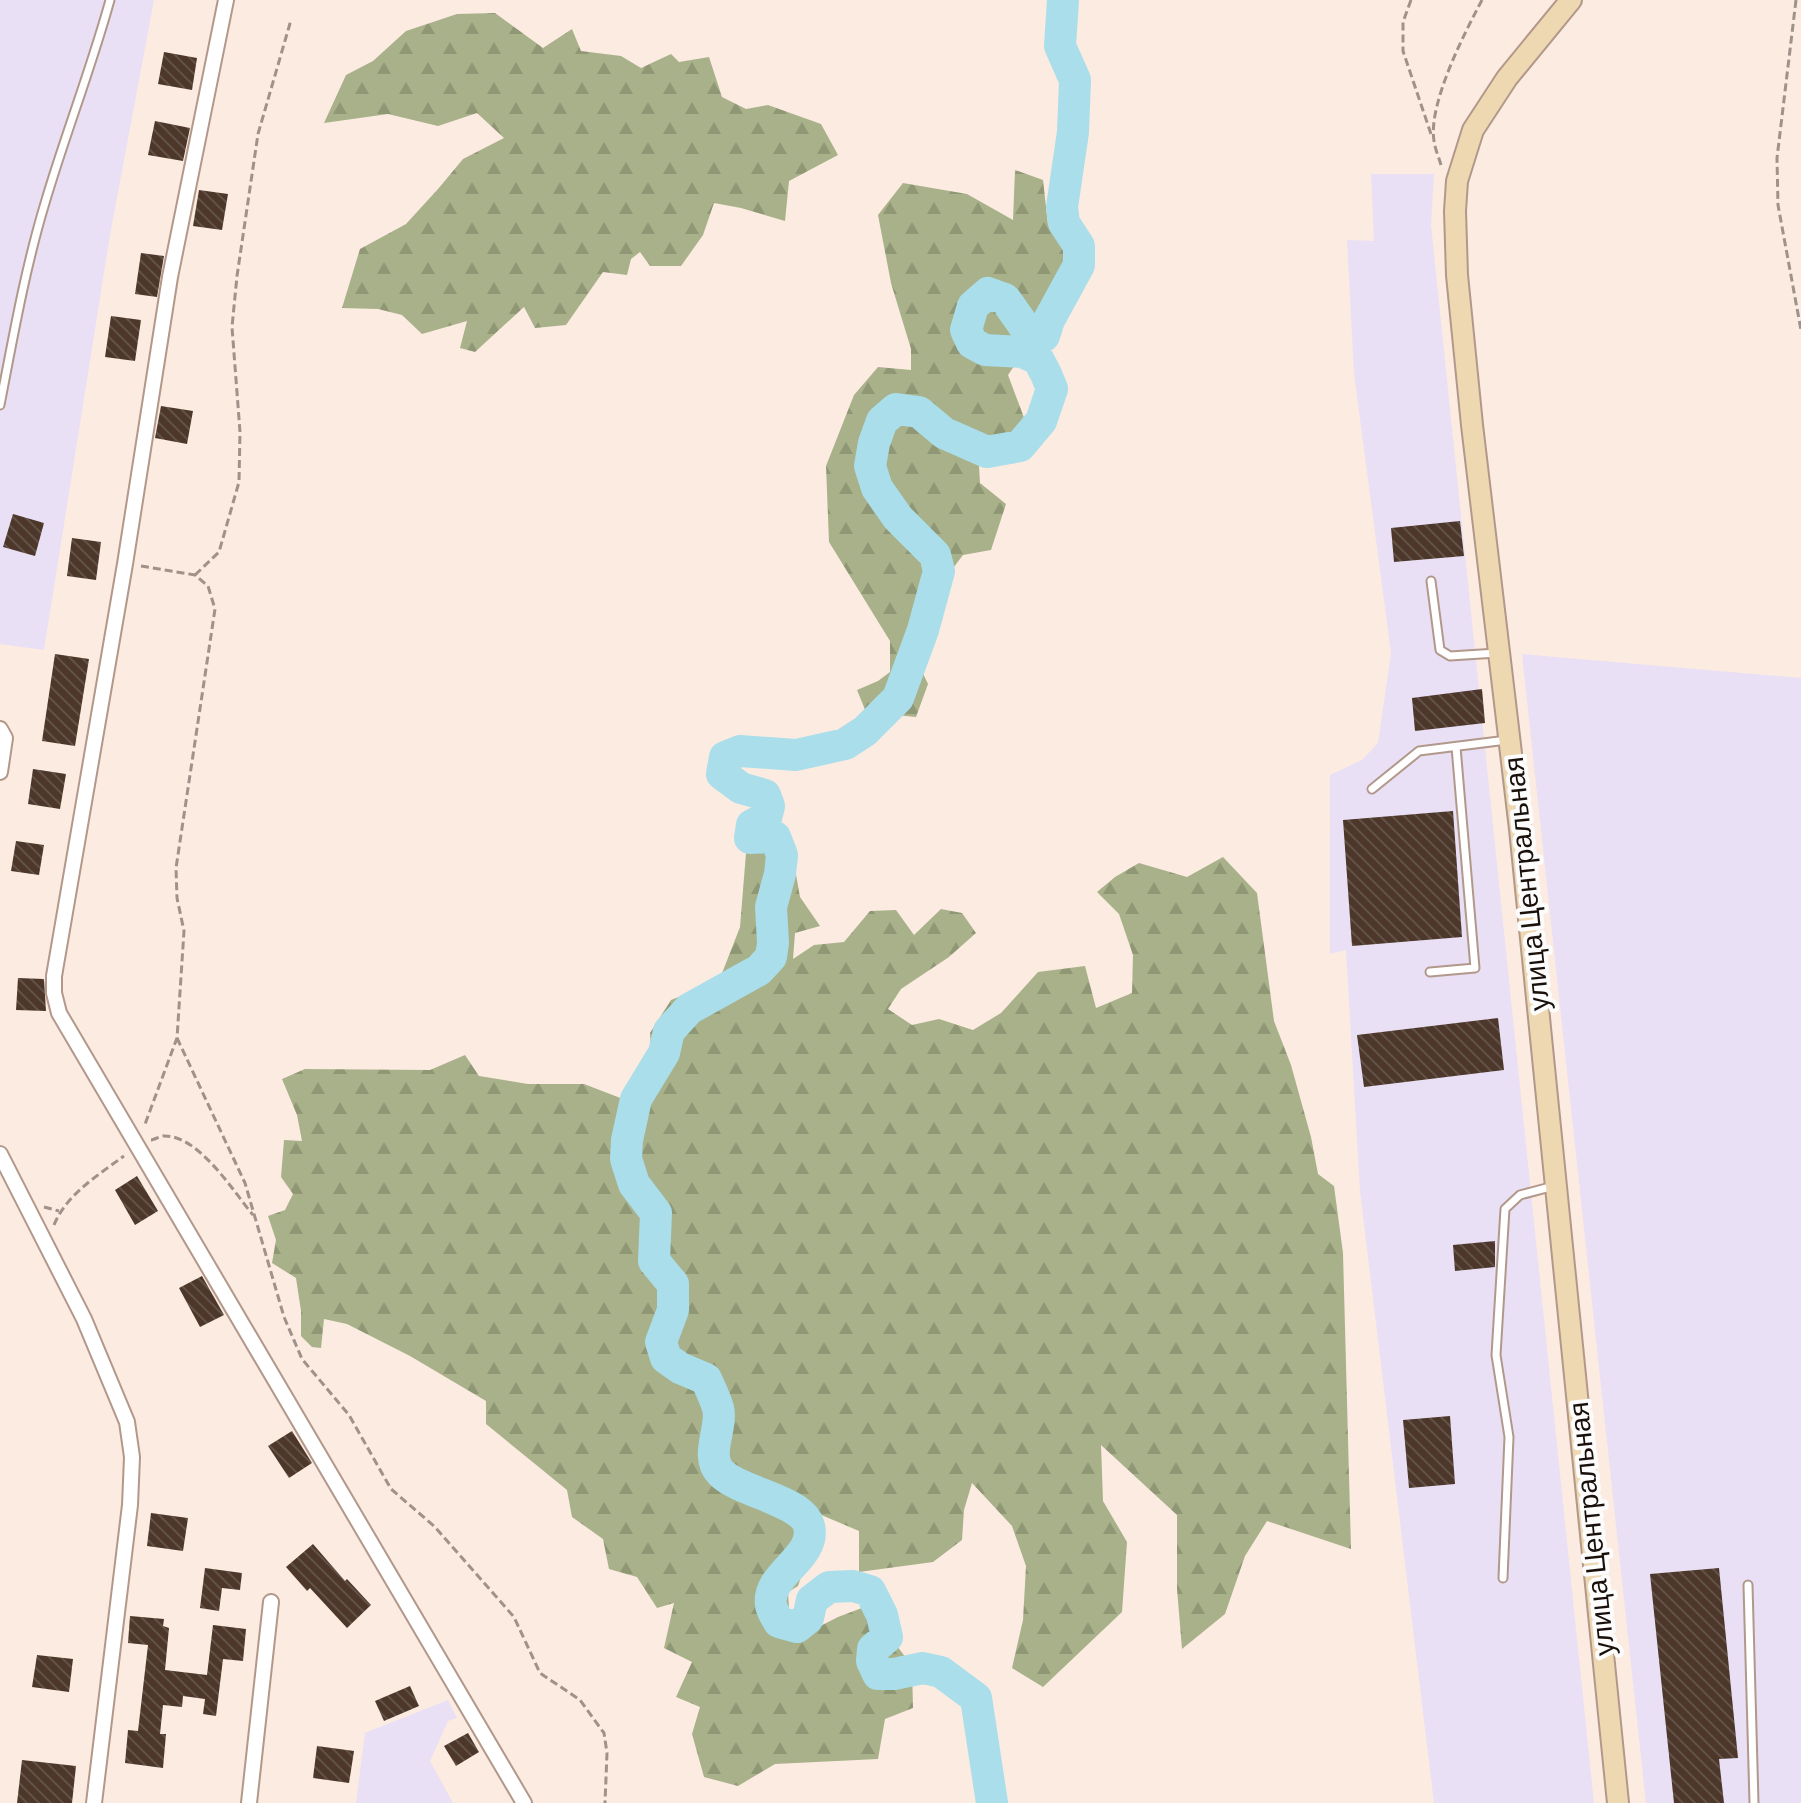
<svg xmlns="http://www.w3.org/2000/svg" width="1801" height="1803" font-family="Barlow,sans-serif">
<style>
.industrial{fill:#e9e0f5}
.forest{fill:url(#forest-firs)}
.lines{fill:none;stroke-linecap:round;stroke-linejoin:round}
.river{stroke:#a9deea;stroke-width:32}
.building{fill:url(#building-back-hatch)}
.lane-casing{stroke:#b2988a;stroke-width:11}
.street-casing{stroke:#b2988a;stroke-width:18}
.secondary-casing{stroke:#b2988a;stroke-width:24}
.path{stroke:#a0928a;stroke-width:3;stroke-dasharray:8 4;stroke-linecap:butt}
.lane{stroke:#fff;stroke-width:7}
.street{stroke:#fff;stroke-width:14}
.secondary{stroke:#edd8b2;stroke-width:20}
.labels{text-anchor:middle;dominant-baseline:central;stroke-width:8;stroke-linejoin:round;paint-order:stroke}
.street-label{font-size:28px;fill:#19100b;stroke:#fcfcfc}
</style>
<defs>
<pattern id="forest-firs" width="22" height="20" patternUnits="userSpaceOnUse" patternTransform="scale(2)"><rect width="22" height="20" fill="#a8b189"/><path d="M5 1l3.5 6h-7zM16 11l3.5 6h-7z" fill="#909775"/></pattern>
<pattern id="building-back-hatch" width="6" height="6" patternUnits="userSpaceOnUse" patternTransform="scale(2)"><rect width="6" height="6" fill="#4c372a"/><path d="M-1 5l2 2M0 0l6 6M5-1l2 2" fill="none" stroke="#625146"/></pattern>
</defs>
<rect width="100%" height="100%" fill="#fcebe1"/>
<g class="industrial">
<polygon points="0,0 154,0 110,235 44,650 0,644"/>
<polygon points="1371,174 1434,174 1431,225 1594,1803 1434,1803 1360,1191 1346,950 1330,954 1330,775 1362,760 1378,743 1391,653 1354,374 1347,240 1374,241"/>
<polygon points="1522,654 1801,678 1801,1803 1646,1803"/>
<polygon points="448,1700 457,1718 448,1721 430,1761 453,1803 356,1803 365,1733"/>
</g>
<g class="forest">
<polygon points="495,13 543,48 572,29 581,51 621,56 641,68 671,54 679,62 709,57 722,97 746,109 768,105 821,124 838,155 789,181 785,221 741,208 714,203 703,235 681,266 650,266 640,252 631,259 627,275 603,272 566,325 535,328 524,307 475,352 460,348 467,321 422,334 402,315 378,309 342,308 360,249 406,224 438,189 463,159 504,138 477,113 438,126 388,114 324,123 346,75 373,61 406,31 457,14"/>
<polygon points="1015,170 1043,180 1048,225 1068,255 1059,300 1008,375 1029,431 980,446 979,466 980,483 1006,504 991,550 963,555 938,588 932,636 918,663 928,684 916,717 866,712 857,690 878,681 890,672 890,641 829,542 826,466 854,395 878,367 911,370 911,349 891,283 878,215 903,183 967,194 1013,220"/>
<polygon points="791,846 800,897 820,926 795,933 793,959 814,945 844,942 870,911 896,910 914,935 941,909 962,913 976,933 949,957 901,989 888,1009 912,1025 939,1019 973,1030 1001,1013 1038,972 1085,966 1096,1008 1132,993 1133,955 1119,914 1097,892 1115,877 1139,863 1187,877 1223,857 1257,893 1274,1021 1291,1065 1311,1137 1318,1174 1334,1186 1343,1253 1351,1549 1267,1521 1245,1556 1225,1614 1182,1649 1177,1589 1177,1515 1101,1445 1103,1501 1127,1542 1122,1612 1043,1687 1012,1668 1023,1620 1026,1566 1012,1526 972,1483 964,1510 962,1540 933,1562 859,1572 859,1531 819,1514 796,1514 810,1550 798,1586 788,1592 791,1641 838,1617 891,1597 897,1646 912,1666 913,1708 885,1719 878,1759 775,1764 738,1786 704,1777 692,1734 700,1707 676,1697 692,1662 664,1648 674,1603 657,1608 637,1577 609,1569 603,1539 572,1517 567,1490 486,1424 486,1401 410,1356 347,1324 324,1319 321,1348 312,1347 301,1336 301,1311 296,1278 272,1263 276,1240 268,1216 285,1210 293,1194 281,1177 284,1140 302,1141 297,1115 282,1079 305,1069 430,1070 465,1055 479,1076 528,1084 584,1084 623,1099 652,1069 650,1033 671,1000 719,981 740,927 746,853"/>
</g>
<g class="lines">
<path class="river" d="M992,1803L976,1698L941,1672L923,1668L894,1674H878L872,1661L873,1649L887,1637L882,1615L870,1591L853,1586L829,1587L812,1600L808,1618L797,1627L779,1622C776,1617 772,1611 771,1605C766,1574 817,1558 809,1526C802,1500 741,1493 721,1473C704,1456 723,1428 718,1408C715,1398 710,1388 706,1379L680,1368L666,1358L661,1342L673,1310V1284L654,1261L656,1213L634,1184L626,1159L627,1140L636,1099L664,1053L669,1031L689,1009L759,970L771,957L773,943L771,907L780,874L782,855L775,837L750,838L752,825L766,818L769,806L765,795L741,788L722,774L725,757L740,751L796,755L845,744L865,731L898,698L923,630L939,571L935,555L898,518L877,488L870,466L874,443L882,421L896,409L919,412L944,433L987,452L1020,446L1041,421L1052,389L1046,374L1038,359L1022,352L985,350L972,343L966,330L973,306L988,293L1005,299L1031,336H1044L1049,320L1079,265V246L1064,223L1062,207L1073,132L1075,80L1060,46L1063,0"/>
</g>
<g class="building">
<polygon points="164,52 197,58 192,90 158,84"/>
<polygon points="155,121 190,128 183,161 148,155"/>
<polygon points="199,190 228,194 222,230 193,226"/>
<polygon points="141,253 164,256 157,297 135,294"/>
<polygon points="111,316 141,320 135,361 105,357"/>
<polygon points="161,406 193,411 187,444 155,438"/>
<polygon points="13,514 44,523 35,556 3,547"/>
<polygon points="1460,521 1464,556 1394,562 1391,528"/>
<polygon points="72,538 101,542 96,580 67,576"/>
<polygon points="55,654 89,659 75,746 42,741"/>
<polygon points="1482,689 1485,723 1415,731 1412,698"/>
<polygon points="33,769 66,774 60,809 28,804"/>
<polygon points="1453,811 1462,937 1352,946 1343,820"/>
<polygon points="16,841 44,845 39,875 11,871"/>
<polygon points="18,978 44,979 46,1011 16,1010"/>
<polygon points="1498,1018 1504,1070 1364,1087 1357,1035"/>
<polygon points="137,1176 158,1211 135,1225 115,1190"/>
<polygon points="1495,1241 1495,1267 1455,1271 1453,1245"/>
<polygon points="202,1276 224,1315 200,1327 179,1288"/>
<polygon points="1450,1416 1455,1484 1409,1488 1403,1420"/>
<polygon points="292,1431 312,1463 289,1478 268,1446"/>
<polygon points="151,1513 188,1518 183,1551 147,1546"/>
<polygon points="313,1544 345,1581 347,1579 371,1605 347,1628 310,1588 307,1591 286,1567"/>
<polygon points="205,1568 242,1573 240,1590 222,1588 219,1611 200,1608"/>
<polygon points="1719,1568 1738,1758 1719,1759 1724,1803 1674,1803 1650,1574"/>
<polygon points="130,1616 164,1619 163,1626 169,1628 165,1670 207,1675 213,1625 246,1629 243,1661 223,1659 216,1716 203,1714 205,1699 183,1696 182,1707 163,1705 160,1734 166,1734 163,1768 125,1763 128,1730 138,1731 148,1645 128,1643"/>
<polygon points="37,1655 73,1659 69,1692 32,1687"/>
<polygon points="410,1686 419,1706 384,1721 375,1701"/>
<polygon points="468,1733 479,1752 456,1766 444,1746"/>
<polygon points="317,1746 354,1751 349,1783 313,1778"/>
<polygon points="22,1760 76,1766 72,1803 17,1803"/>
</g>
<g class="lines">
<defs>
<g id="lane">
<path d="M0,405C13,338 25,269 45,203C65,135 91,69 110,0"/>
<polyline points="1431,581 1440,650 1450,656 1497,653"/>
<polyline points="1372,789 1419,751 1507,740"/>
<polyline points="1430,972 1475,968 1456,747"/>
<polyline points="1503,1578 1509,1437 1496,1355 1505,1209 1520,1195 1554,1186"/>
<polyline points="1748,1585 1754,1803"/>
</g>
<g id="street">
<polyline points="226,0 170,277 125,564 54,976 54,993 59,1013 524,1803"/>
<polyline points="0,729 5,738 0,772"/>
<polyline points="0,1154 84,1319 127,1422 132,1457 130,1505 94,1803"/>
<polyline points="249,1803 271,1602"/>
</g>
<polyline id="secondary" points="1571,0 1507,78 1473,130 1457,181 1455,211 1457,275 1472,425 1520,829 1618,1803"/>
</defs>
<use href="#lane" class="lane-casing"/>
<use href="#street" class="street-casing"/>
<use href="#secondary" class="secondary-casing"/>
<g class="path">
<polyline points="1411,0 1403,22 1403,51 1432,137"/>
<polyline points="1796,0 1777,158 1778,205 1801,330"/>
<path d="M1441,165C1439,158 1435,149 1434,141C1428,104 1464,34 1482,0"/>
<polyline points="141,566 195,575 208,586 215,609 176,868 177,898 184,931 177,1038 144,1127"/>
<polyline points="195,575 219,552 239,482 240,432 232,327 237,276 258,134 291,20"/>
<polyline points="177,1038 245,1183 284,1317 302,1359 349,1415 391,1489 434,1526 514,1617 540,1673 580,1700 604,1733 607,1753 605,1803"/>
<path d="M151,1140C153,1140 161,1136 163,1136C198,1134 233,1191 253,1215"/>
<polyline points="44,1207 59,1211"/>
<path d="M54,1225C66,1195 98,1175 124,1156"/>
</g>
<use href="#lane" class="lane"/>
<use href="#street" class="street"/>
<use href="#secondary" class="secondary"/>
</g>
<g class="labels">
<g class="street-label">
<text transform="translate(1525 884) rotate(-96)">улица Центральная</text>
<text transform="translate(1590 1529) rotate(-96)">улица Центральная</text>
</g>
</g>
</svg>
